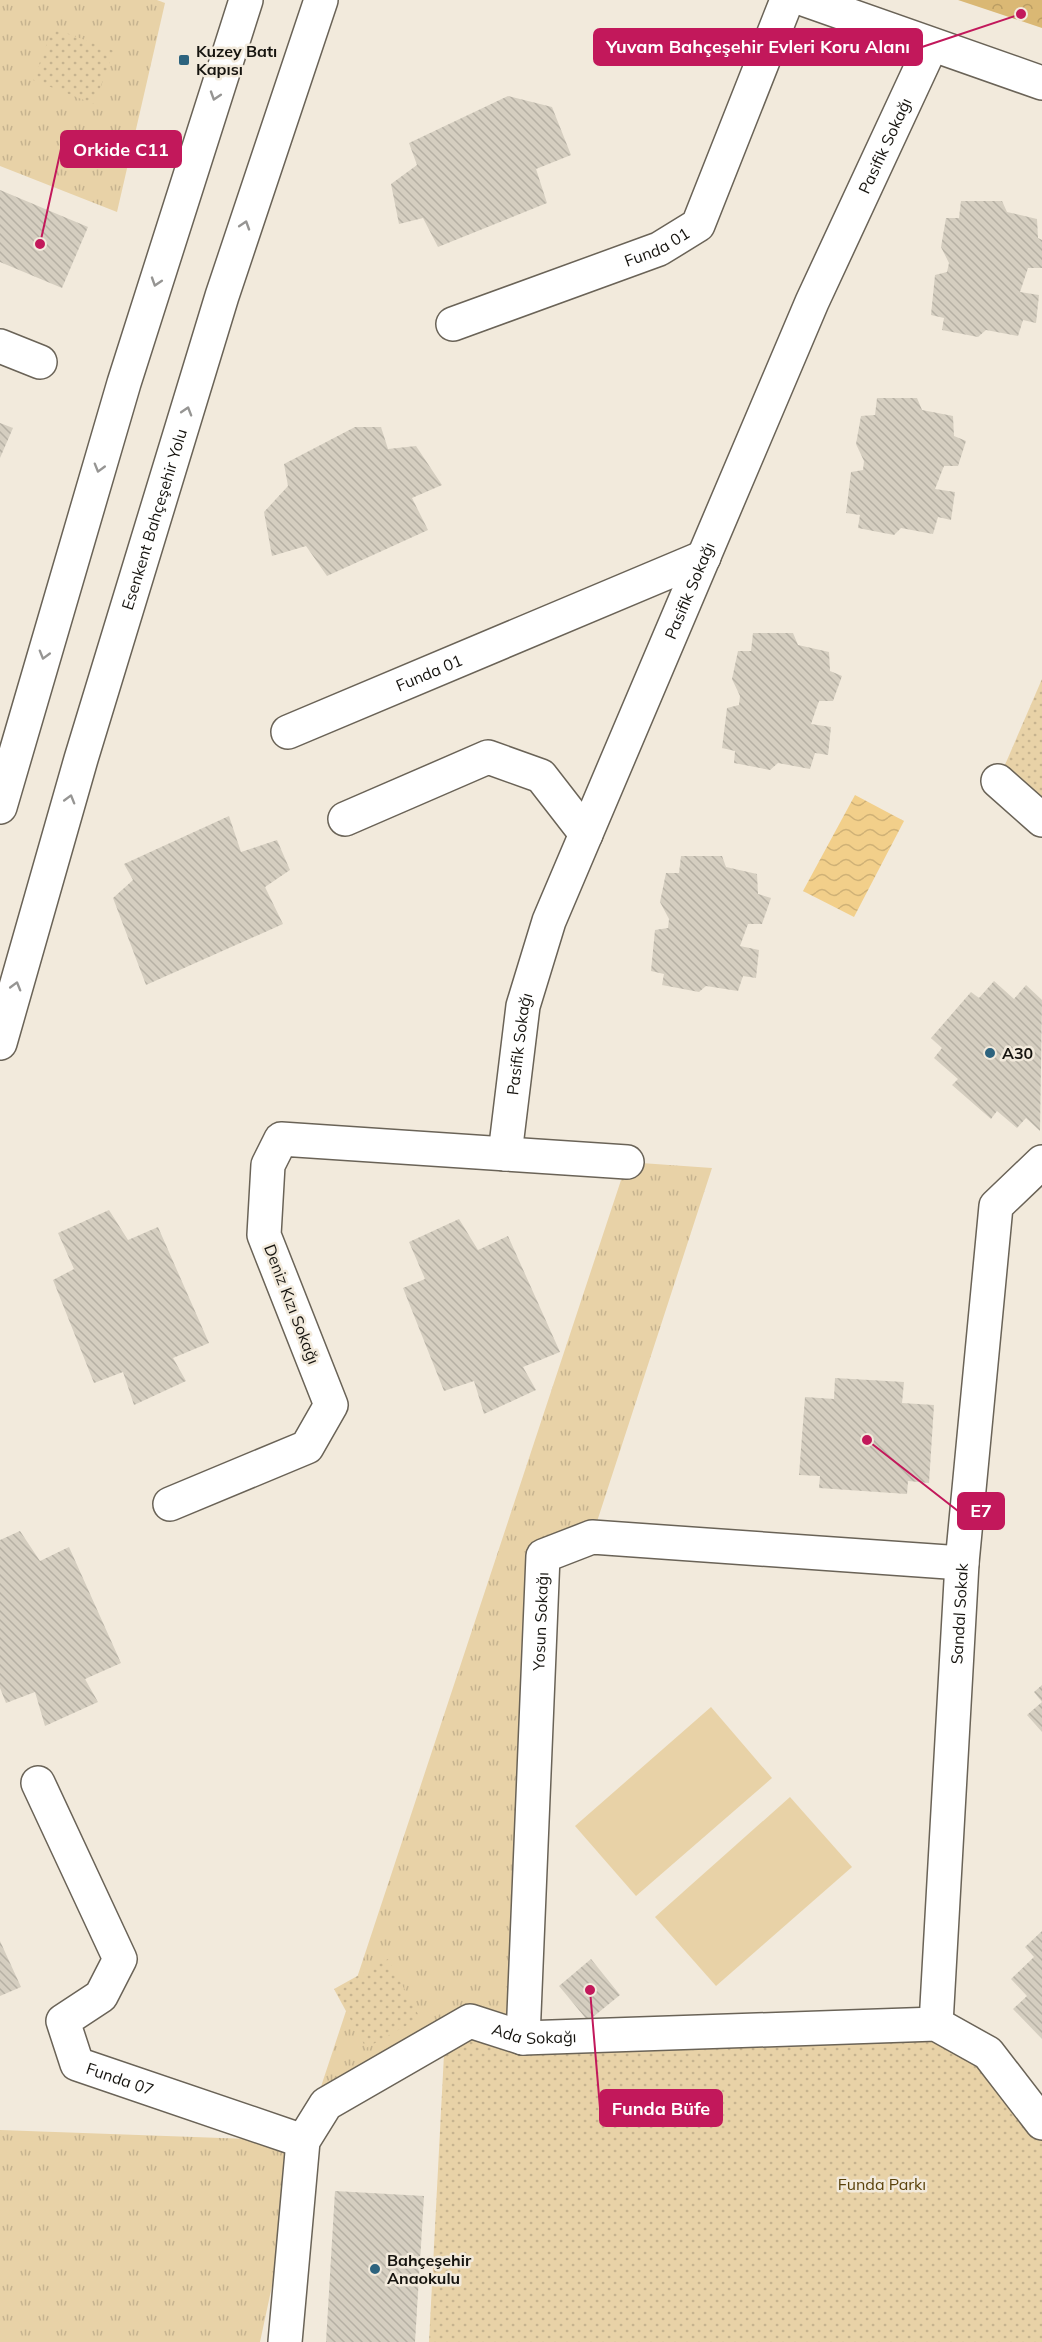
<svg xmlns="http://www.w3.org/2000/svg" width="1042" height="2342" font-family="Mulish,sans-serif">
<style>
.grass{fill:url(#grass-tufts)}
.forest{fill:url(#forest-crowns)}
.park{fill:url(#park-dots)}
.garden{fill:#e8d2a7}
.water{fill:url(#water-waves)}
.building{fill:url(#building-back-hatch)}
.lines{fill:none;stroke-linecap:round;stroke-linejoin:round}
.minor-casing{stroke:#6a6357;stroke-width:36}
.major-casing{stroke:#6a6357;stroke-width:36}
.minor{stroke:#fff;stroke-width:33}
.major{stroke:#fff;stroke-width:33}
.oneway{stroke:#969593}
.poi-dot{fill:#2d637e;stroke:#f2eadc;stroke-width:2}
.labels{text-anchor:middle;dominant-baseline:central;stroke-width:5;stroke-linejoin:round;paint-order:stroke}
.poi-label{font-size:16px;font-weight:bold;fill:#16140f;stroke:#f2eadc;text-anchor:start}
.street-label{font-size:16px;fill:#16140f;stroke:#f2eadc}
.park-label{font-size:16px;fill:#5a420b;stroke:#f2eadc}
.leader{fill:none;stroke:#c2185b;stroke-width:2}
.callout-dot{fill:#c2185b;stroke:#f2eadc;stroke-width:2}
.callout{fill:#c2185b;stroke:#c2185b;stroke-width:2}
.callout-label{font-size:18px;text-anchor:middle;font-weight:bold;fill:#fff}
</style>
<defs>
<pattern id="grass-tufts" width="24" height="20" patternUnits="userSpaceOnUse" patternTransform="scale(1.5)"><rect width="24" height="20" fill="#e8d2a7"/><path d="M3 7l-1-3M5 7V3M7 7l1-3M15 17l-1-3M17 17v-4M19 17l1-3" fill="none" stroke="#c6b38f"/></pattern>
<pattern id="forest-crowns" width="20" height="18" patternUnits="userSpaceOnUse" patternTransform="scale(1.5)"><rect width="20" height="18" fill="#dab874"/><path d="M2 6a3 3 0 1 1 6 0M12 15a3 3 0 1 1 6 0" fill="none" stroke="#ba9d63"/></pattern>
<pattern id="park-dots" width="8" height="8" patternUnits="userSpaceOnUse" patternTransform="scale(1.5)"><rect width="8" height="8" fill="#e8d2a7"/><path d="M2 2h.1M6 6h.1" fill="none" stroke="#c6b38f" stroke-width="1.8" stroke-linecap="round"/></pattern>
<pattern id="water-waves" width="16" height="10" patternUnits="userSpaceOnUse" patternTransform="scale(1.5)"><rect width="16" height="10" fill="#f2cf8a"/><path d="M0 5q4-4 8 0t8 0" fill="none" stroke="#cfb176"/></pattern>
<pattern id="building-back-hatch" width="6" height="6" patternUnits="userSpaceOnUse" patternTransform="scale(1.5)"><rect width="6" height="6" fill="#d5cec0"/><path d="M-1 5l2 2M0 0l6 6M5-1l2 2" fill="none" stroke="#b6b0a4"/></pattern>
</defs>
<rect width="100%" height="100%" fill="#f2eadc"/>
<g class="grass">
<polygon points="0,0 157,0 165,3 117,212 0,166"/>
<polygon points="627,1162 712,1168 592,1537 543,1556 523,2038 470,2021 303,2141 260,2342 0,2342 0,2130 303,2141"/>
</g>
<polygon class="forest" points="958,0 1042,0 1042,28"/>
<g class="park">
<polygon points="53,28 114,51 94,104 33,80"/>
<polygon points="1042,679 1042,820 998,781"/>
<polygon points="388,1959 420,2018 366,2048 334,1989"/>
<polygon points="936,2024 1042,2123 1042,2342 429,2342 445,2035"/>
</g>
<g class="garden">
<polygon points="711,1707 772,1778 636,1896 575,1826"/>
<polygon points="790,1797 852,1867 716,1986 655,1917"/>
</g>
<polygon class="water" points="855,795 904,821 854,917 803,891"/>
<g class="building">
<polygon points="508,96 552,107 571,155 536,169 547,203 438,247 423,218 399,224 391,184 417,165 409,143"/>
<polygon points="0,190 88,227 62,288 0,262"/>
<polygon points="961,201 1002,201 1007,212 1037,219 1038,238 1042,240 1042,268 1028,268 1020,292 1039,295 1036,323 1023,320 1018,336 986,330 978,337 942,330 944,318 931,315 935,275 947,272 949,263 941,247 946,218 959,218"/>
<polygon points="877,398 917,398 922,410 953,416 954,436 966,441 958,466 944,466 935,489 955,492 951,520 938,517 933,534 901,528 894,535 858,528 860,515 846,513 851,472 863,470 864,461 856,444 861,416 875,415"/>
<polygon points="0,423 13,428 0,458"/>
<polygon points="355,427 381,427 388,449 416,446 442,485 412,498 428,530 327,576 306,546 272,556 264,512 288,486 284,464"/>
<polygon points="753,633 793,633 798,645 829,652 830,671 842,676 833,701 819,701 811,724 831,727 828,755 815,753 810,769 778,763 770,770 734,763 735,751 722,748 727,708 739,705 740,696 732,679 738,651 751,651"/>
<polygon points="229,816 241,852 277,840 290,870 265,887 283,924 146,985 113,898 133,880 124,864"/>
<polygon points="681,856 722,856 726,867 757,874 758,894 771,898 762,924 748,924 740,946 759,950 756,978 743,976 738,991 706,986 699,992 662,985 664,974 651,971 655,930 668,928 669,919 660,902 666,873 679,873"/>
<polygon points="994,981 1014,999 1026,985 1042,1000 1040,1131 1026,1118 1017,1128 997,1111 991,1119 952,1085 958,1079 934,1058 942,1048 931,1038 971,992 979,998"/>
<polygon points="109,1210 128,1240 158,1227 209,1343 173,1358 186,1381 134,1405 123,1372 94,1383 53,1280 74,1269 58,1233"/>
<polygon points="459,1219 478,1250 508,1236 560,1352 523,1367 536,1390 484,1414 474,1381 444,1391 403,1288 425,1279 409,1242"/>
<polygon points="835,1378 904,1382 902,1403 934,1405 929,1483 908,1481 907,1494 819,1488 820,1476 799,1475 805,1397 834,1399"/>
<polygon points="20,1531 40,1561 69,1547 121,1663 85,1679 98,1702 45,1726 35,1692 6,1703 0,1688 0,1540"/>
<polygon points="1042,1685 1042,1732 1027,1715 1042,1702 1034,1692"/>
<polygon points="1042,1931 1042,2039 1013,2009 1027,1996 1011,1979 1034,1957 1025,1947"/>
<polygon points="0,1941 21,1987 0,1996"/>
<polygon points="591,1959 620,1995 588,2021 559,1986"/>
<polygon points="335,2191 424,2196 415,2342 326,2342"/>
</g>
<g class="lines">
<defs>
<g id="minor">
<polyline points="806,0 1042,83"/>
<path id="s1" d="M453,324L659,249L698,225L787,0"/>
<polyline points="0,346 40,362"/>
<path id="s2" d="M288,732L704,557"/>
<polyline points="998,781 1042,820"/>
<polyline points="345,819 488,757 541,776 586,834"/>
<path id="s3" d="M505,1154L523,1006L549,921L812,302L931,46"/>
<polyline points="170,1504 307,1447 331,1405 264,1235 268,1165 281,1139 627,1162"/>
<path id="s4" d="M38,1783L120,1959L101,1996L63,2021L77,2064L303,2141"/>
<path id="s5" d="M936,2024L962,1563L996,1206L1042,1162"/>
<path id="s6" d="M523,2038L543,1556L592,1537L962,1563"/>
<path id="s7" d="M285,2342L303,2141L326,2104L470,2021L523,2038L936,2024L988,2053L1042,2123"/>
</g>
<g id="major">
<polyline points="0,807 124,383 246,0"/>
<path id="s8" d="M0,1043L81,759L222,296L321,0"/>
</g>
</defs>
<use href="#minor" class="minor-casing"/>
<use href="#major" class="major-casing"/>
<use href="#minor" class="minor"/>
<use href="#major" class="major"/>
</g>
<defs><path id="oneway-chevron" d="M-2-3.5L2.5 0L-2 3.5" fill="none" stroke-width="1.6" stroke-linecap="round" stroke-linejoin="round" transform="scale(1.5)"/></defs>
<g class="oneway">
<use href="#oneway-chevron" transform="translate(215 96) rotate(108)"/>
<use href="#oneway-chevron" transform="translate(245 225) rotate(-72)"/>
<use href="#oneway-chevron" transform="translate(156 282) rotate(108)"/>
<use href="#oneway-chevron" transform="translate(187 411) rotate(-73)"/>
<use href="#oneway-chevron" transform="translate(99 468) rotate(106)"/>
<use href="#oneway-chevron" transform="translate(44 655) rotate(106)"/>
<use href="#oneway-chevron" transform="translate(70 799) rotate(-74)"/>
<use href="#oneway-chevron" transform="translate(16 986) rotate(-74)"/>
</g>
<g class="poi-dot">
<rect x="178" y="54" width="12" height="12" rx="3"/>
<circle cx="990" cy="1053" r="6"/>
<circle cx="375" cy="2269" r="6"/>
</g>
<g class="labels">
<g class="poi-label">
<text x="196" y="51">Kuzey Batı<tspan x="196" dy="18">Kapısı</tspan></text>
<text x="1002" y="1053">A30</text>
<text x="387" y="2260">Bahçeşehir<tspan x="387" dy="18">Anaokulu</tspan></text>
</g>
<g class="street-label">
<text stroke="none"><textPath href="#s3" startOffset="1083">Pasifik Sokağı</textPath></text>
<text stroke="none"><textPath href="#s1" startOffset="218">Funda 01</textPath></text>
<text stroke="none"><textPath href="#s8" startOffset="546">Esenkent Bahçeşehir Yolu</textPath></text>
<text stroke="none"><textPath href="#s3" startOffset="597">Pasifik Sokağı</textPath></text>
<text stroke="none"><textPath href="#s2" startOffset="153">Funda 01</textPath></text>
<text stroke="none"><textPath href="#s3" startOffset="111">Pasifik Sokağı</textPath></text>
<text transform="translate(292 1304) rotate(69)">Deniz Kızı Sokağı</text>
<text stroke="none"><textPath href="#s5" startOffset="411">Sandal Sokak</textPath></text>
<text stroke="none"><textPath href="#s6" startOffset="417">Yosun Sokağı</textPath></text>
<text stroke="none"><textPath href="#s7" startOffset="478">Ada Sokağı</textPath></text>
<text stroke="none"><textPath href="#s4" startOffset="372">Funda 07</textPath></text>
</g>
<g class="park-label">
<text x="882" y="2184">Funda Parkı</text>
</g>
</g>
<path class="leader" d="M1021 14L922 47M40 244L61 149M867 1440L958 1511M590 1990L600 2108"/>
<g class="callout-dot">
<circle cx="1021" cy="14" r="6"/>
<circle cx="40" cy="244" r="6"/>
<circle cx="867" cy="1440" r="6"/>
<circle cx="590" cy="1990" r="6"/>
</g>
<g class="callout">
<rect x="594" y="29" width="328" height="36" rx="6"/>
<rect x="61" y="131" width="120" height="36" rx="6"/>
<rect x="958" y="1493" width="46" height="36" rx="6"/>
<rect x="600" y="2090" width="122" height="36" rx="6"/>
</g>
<g class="callout-label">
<text x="758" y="53">Yuvam Bahçeşehir Evleri Koru Alanı</text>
<text x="121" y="156">Orkide C11</text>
<text x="981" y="1517">E7</text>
<text x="661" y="2115">Funda Büfe</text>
</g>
</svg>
